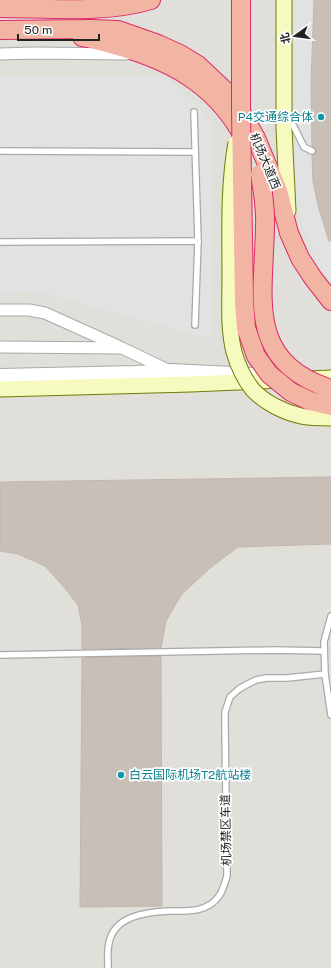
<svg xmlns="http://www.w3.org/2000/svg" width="331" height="968" font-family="'Public Sans','Noto Sans SC',sans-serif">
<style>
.airport{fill:#e1dfda}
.parking{fill:#e2e2e2}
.building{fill:#c7bfb8;stroke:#c4b6ab}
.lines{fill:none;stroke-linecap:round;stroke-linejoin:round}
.service-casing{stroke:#a9a9a9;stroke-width:8}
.minor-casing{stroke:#a9a9a9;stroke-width:13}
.tertiary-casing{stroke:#a9a9a9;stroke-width:16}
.secondary-casing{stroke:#707d05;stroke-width:17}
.trunk-casing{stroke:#dc2a67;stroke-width:20}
.service{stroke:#fff;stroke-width:5.5}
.minor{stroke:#fff;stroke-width:11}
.tertiary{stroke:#fff;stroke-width:14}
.secondary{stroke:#f7fabf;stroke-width:15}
.trunk{stroke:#f2b4a3;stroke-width:18}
.secondary-bridge-casing{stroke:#707d05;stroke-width:17;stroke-linecap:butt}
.trunk-bridge-casing{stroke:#dc2a67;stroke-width:20;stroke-linecap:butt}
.secondary-bridge{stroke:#f7fabf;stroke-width:15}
.trunk-bridge{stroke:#f2b4a3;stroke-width:18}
.culture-dot{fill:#0f9aa8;stroke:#fff;stroke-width:1.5}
.labels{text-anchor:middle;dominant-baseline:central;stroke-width:3.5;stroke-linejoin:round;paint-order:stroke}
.culture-label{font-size:12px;fill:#0d838f;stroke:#fff;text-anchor:end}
.street-label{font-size:12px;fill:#222;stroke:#fff}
</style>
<rect width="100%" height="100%" fill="#f2efe9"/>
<rect class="airport" x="0" y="0" width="331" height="968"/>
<g class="parking">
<polygon points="294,0 331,0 331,283 320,270 294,202"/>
<polygon points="151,76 168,80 181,89 212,123 211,339 48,294 32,292 0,294 0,77"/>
</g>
<g class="building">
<polygon points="314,0 331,0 331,241 329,241 319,209 313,182 312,155 315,154 316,151 315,148 312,146 311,84"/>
<polygon points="331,477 331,544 238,547 210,568 181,595 166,621 161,648 82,649 82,626 78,605 64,587 45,566 18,554 0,551 0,482"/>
<polygon points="161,656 162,906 80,907 82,658"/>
</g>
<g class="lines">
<defs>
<g id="service">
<polyline points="194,112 198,241"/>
<polyline points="289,117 304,147 312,151"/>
<polyline points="0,151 195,152"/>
<polyline points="0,242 198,241 195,325"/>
<polyline points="0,655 275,650 324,651"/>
<polyline points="325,674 331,715"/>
<path d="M108,968C108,960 107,951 109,943C114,916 146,912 169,911C187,911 207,913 219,896C223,891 225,882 227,876L225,726V712L230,697L239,689L246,685L256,680L266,678H287L325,674L324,642L331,616"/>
</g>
<g id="minor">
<polyline points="0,54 33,53 127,54"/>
<polyline points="0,310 29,310 45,313 118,346"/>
<polyline points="0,347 122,348 170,371"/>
</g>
<polyline id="tertiary" points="0,376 136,373 171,371 253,375"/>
<g id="secondary">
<polyline points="284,0 284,129 288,211"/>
<polyline points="0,389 191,384 331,378"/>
</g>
<g id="trunk">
<path d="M0,8C48,8 104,14 151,0"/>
<polyline points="0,30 92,29 118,30 158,44 180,54 198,65 233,98 256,138 278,191 289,233 300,258 313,278 331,301"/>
<path d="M82,37C95,39 108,43 121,47C171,62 211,83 239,129"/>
</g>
</defs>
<use href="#service" class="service-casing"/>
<use href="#minor" class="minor-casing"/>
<use href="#tertiary" class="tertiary-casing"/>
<use href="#secondary" class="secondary-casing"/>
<use href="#trunk" class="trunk-casing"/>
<use href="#service" class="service"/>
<use href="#minor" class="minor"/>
<use href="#tertiary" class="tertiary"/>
<use href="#secondary" class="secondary"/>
<use href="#trunk" class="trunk"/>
<defs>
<path id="secondary-bridge" d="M236,143C228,187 230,232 230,277C230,301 228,329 234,352C238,366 244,379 253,390C265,403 284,412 301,416C310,418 321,418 331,418"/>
<g id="trunk-bridge">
<polyline points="241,0 241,113 244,301 246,328 256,356 269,374 291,392 310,401 331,406"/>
<path d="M260,174C263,192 266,209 265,226C264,298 245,361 331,389"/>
</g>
</defs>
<use href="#secondary-bridge" class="secondary-bridge-casing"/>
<use href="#trunk-bridge" class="trunk-bridge-casing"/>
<use href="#secondary-bridge" class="secondary-bridge"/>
<use href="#trunk-bridge" class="trunk-bridge"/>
</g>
<g class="culture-dot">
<circle cx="321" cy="117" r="4"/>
<circle cx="121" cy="775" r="4"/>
</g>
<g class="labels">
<g class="culture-label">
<text x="313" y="117">P4交通综合体</text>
<text x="129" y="775" text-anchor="start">白云国际机场T2航站楼</text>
</g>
<g class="street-label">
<text transform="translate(265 161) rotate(67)">机场大道西</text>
<text transform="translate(226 830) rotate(-91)">机场禁区车道</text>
</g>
</g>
<g transform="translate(295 36) rotate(256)" stroke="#ffffff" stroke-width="3" paint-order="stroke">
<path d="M0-3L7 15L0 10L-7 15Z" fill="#222222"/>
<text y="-6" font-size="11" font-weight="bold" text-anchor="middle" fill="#222222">北</text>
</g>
<path d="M18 34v6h81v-6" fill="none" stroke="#222222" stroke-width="2"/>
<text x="24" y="34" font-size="12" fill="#222222" stroke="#ffffff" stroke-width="3" paint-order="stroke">50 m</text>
</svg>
